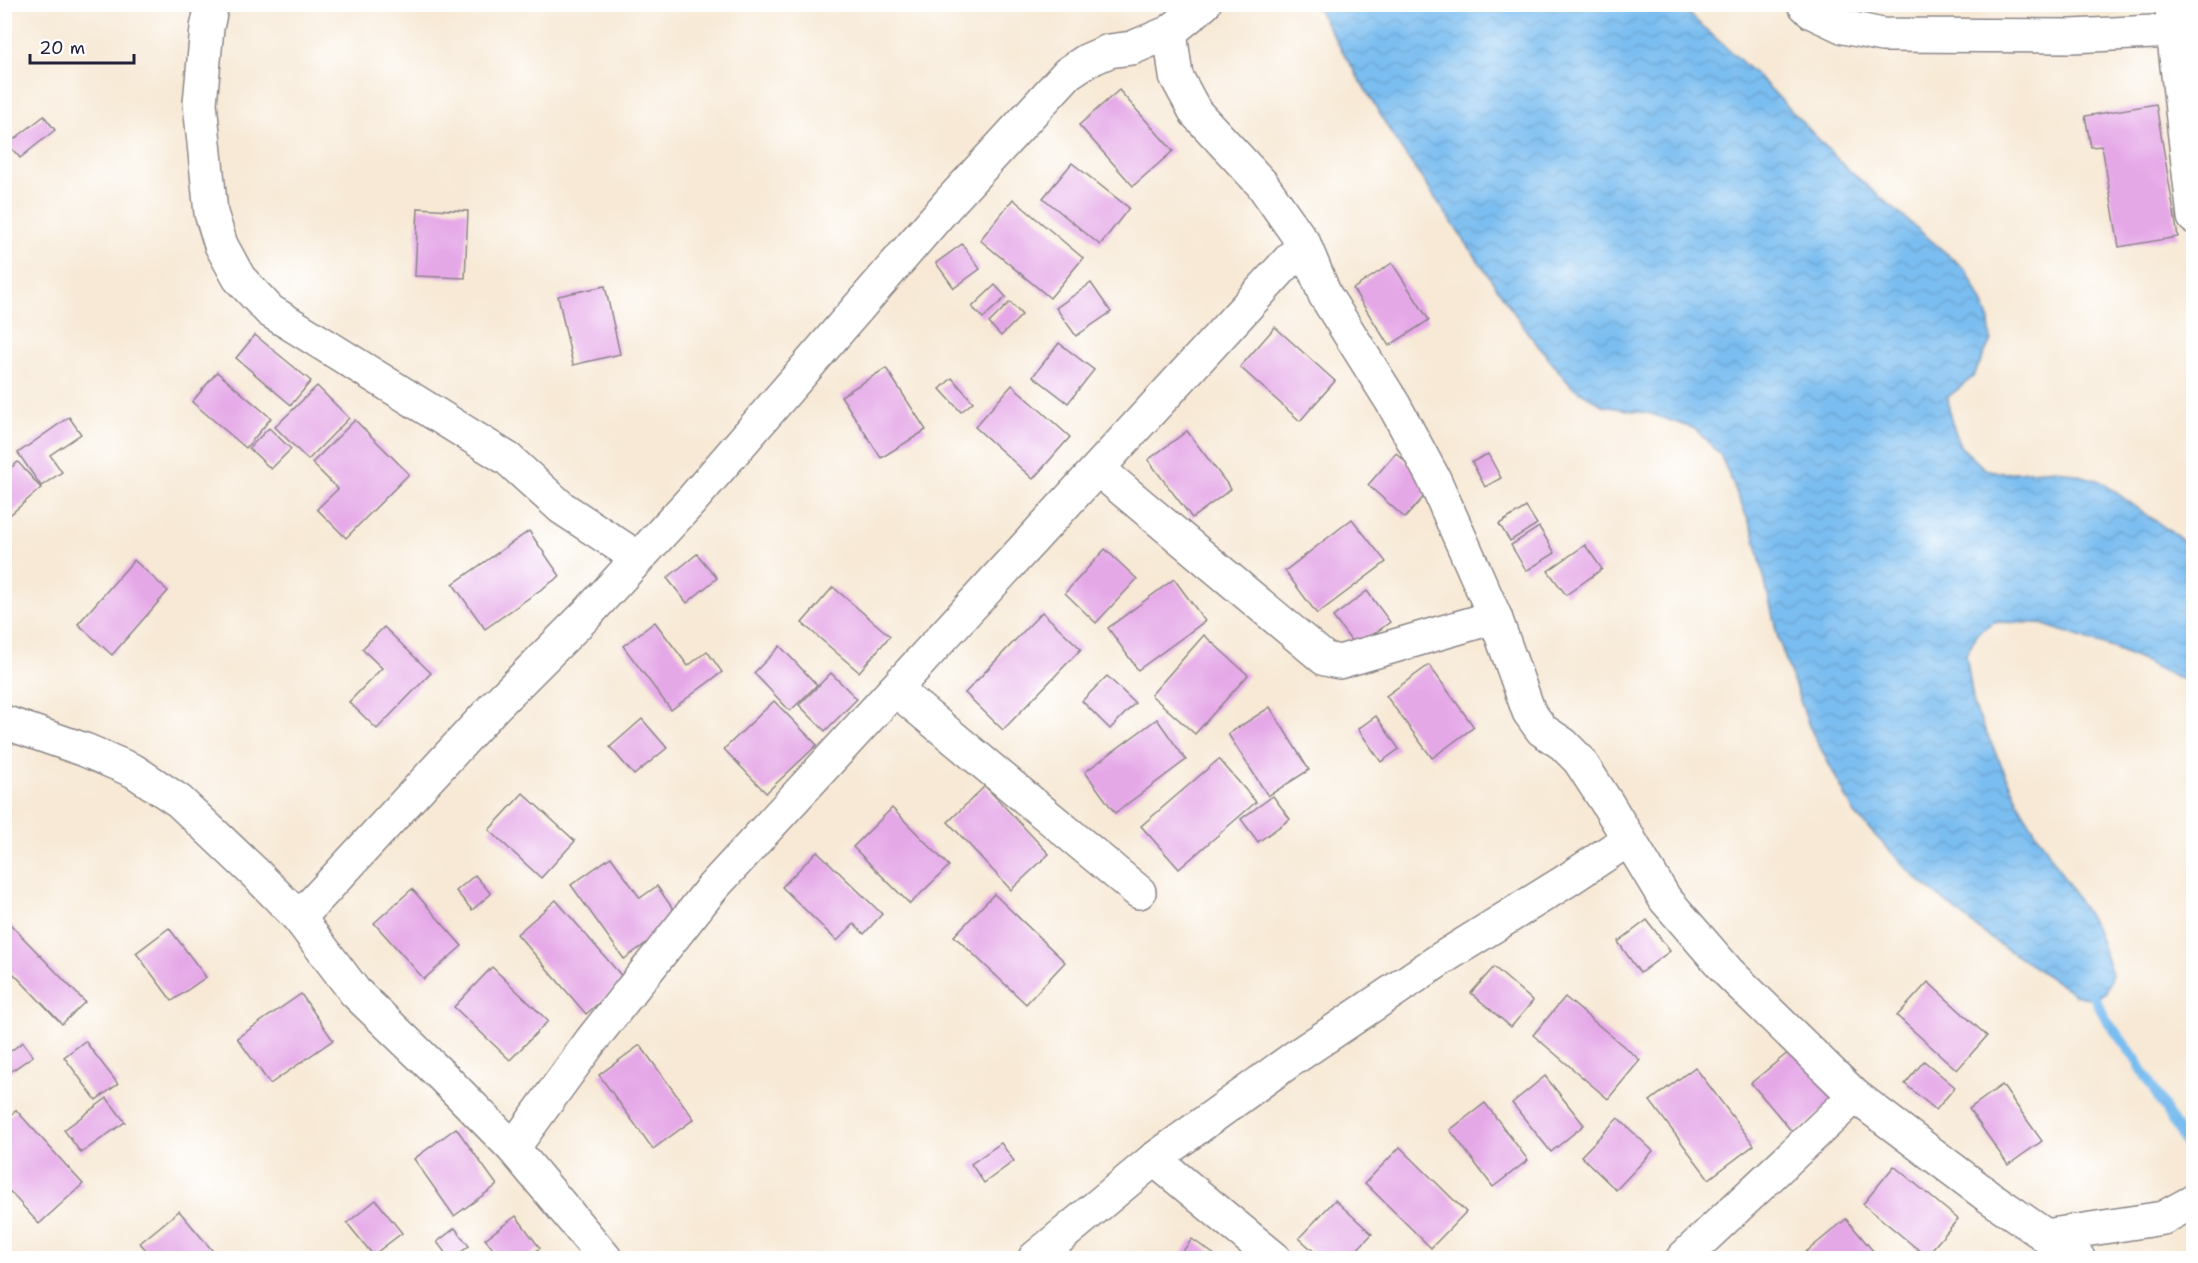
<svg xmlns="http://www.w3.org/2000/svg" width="2198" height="1263" font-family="'Shantell Sans',sans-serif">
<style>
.water{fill:url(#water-waves);stroke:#4e7096;stroke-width:1.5}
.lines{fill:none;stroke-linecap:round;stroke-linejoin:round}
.stream{stroke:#7abdf0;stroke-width:10}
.building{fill:#e5a8e7}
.street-casing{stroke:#8c8688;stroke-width:36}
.street{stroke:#fff;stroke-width:33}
</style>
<defs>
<pattern id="water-waves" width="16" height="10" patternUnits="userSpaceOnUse" patternTransform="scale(1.5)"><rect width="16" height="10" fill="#7abdf0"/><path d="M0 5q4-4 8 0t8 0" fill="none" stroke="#69a2cf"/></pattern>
</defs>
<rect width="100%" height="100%" fill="#fff"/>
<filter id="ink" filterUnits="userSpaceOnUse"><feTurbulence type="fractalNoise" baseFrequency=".0167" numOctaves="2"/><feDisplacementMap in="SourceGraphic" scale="12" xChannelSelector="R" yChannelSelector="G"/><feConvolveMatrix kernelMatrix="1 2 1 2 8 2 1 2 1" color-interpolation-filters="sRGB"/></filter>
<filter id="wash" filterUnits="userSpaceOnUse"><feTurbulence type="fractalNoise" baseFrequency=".008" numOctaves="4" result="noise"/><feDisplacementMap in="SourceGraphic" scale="24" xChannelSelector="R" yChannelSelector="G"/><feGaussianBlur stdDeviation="1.35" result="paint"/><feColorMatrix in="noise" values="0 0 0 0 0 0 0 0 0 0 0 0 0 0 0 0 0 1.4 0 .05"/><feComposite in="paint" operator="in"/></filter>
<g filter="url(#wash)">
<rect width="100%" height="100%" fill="#f7e9d5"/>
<polygon class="water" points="1315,5 1679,5 1764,82 1845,167 1967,271 1988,315 1991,340 1973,377 1948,397 1950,416 1960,446 1985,469 2003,473 2056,469 2100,481 2193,548 2193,684 2116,649 2038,623 1993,622 1978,633 1966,654 1974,706 2022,810 2095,927 2112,974 2106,992 2095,999 2078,996 1991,939 1915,877 1855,814 1809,726 1778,638 1754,534 1720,454 1695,429 1652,414 1604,406 1571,386 1528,333 1396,141"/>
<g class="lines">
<polyline class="stream" points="2089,988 2106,1019 2137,1061 2194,1159"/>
</g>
<g id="blocks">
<g class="building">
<polygon points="1119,90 1173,151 1133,186 1079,125"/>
<polygon points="2156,104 2178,237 2119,247 2102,146 2091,147 2085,116"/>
<polygon points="44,116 55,130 20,158 8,144"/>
<polygon points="1072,163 1129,208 1100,245 1043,198"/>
<polygon points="1013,199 1083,258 1050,298 980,240"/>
<polygon points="418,208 468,211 465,278 415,276"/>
<polygon points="962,244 980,269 954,288 936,263"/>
<polygon points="1392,263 1429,320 1389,346 1353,289"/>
<polygon points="1091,283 1111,312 1076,336 1056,308"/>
<polygon points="995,285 1006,297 983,318 972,307"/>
<polygon points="605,286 620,354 573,365 558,296"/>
<polygon points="1010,302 1022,315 1001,336 989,323"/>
<polygon points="1275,327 1335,381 1300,421 1240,367"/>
<polygon points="255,335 311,381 291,405 236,358"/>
<polygon points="1059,343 1094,370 1068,403 1033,376"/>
<polygon points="886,368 926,430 881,458 841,396"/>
<polygon points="217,372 271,418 246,448 192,402"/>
<polygon points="952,378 973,402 961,412 940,389"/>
<polygon points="1012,385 1070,437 1033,479 975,427"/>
<polygon points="317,386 349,418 308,460 275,427"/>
<polygon points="69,417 81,434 50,455 62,472 41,486 18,453"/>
<polygon points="355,420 409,474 346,538 317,509 338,489 312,463"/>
<polygon points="269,428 291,449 271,469 249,448"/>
<polygon points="1187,431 1231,489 1192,518 1148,460"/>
<polygon points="1396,453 1433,486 1405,518 1368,485"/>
<polygon points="1488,454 1501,478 1485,487 1472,462"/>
<polygon points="18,462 41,488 4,520 4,473"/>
<polygon points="1526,507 1537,524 1510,541 1499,524"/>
<polygon points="1352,519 1386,562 1317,614 1285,571"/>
<polygon points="1539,527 1555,553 1526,571 1511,545"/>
<polygon points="529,531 560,576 485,629 453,584"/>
<polygon points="1585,545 1602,569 1566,595 1548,571"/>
<polygon points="1105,549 1137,579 1096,623 1065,593"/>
<polygon points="697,554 717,578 687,603 667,578"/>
<polygon points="134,560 168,591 112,655 78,624"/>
<polygon points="1174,579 1205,621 1138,670 1108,628"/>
<polygon points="833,587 890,636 859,672 802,623"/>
<polygon points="1367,591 1390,622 1356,647 1333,617"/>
<polygon points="1042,612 1081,649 1003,730 965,693"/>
<polygon points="655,622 688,666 707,651 722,672 671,710 623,646"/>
<polygon points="384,627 431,673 377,729 349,702 382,668 362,649"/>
<polygon points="1204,635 1248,675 1195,734 1151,695"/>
<polygon points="780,646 817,685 790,711 754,673"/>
<polygon points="1429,665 1474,727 1432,758 1386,696"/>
<polygon points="831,673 857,699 825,731 799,705"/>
<polygon points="1107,676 1135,703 1110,729 1082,701"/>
<polygon points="774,701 817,745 766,793 724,749"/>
<polygon points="1270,707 1309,770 1268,796 1228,734"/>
<polygon points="1376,716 1399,749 1381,762 1358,729"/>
<polygon points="642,719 667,748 634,775 610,747"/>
<polygon points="1157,719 1186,760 1115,813 1085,772"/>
<polygon points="1219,759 1256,802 1179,869 1141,826"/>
<polygon points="985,786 1049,854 1011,890 948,822"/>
<polygon points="523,793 575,841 541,878 489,830"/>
<polygon points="1273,796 1290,819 1258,842 1241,819"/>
<polygon points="892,808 949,866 910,904 853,847"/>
<polygon points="817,851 882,914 864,934 854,924 837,941 782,887"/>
<polygon points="611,857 640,898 657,886 680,919 624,959 571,885"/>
<polygon points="475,875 491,894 472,910 456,891"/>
<polygon points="412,889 462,946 424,979 374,923"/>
<polygon points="994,894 1065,962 1026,1004 954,936"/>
<polygon points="556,900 625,980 586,1014 517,934"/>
<polygon points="1647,920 1670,951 1640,973 1618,942"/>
<polygon points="10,924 85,1002 62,1024 9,969 5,974 5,930"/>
<polygon points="169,928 206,977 172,1001 136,953"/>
<polygon points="492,967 548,1021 510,1060 454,1007"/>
<polygon points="1494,967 1533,1001 1511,1027 1471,993"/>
<polygon points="1928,982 1987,1036 1957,1070 1897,1016"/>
<polygon points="301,994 333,1040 270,1084 237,1038"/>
<polygon points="1565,997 1640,1060 1608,1099 1533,1035"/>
<polygon points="85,1041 118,1084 96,1100 64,1057"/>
<polygon points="23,1042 33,1056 10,1072 4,1065 4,1056"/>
<polygon points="640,1045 694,1119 653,1149 599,1075"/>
<polygon points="1795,1047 1838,1098 1794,1134 1751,1083"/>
<polygon points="1924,1061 1955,1087 1936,1110 1905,1084"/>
<polygon points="1695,1067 1754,1145 1709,1179 1650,1101"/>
<polygon points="1545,1076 1584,1125 1551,1152 1512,1103"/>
<polygon points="2002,1085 2042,1141 2008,1165 1969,1109"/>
<polygon points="107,1098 125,1122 81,1153 64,1130"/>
<polygon points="1485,1103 1528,1160 1493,1187 1450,1130"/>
<polygon points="16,1110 83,1184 39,1224 4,1185 4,1121"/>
<polygon points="1618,1118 1653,1151 1616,1190 1581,1156"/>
<polygon points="456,1128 497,1185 454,1216 414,1159"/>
<polygon points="1001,1143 1014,1161 984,1183 971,1164"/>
<polygon points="1400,1147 1466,1212 1431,1248 1365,1183"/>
<polygon points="1894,1166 1958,1219 1926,1256 1863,1204"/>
<polygon points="376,1200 402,1233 373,1255 347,1223"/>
<polygon points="1335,1200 1372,1234 1349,1258 1321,1258 1299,1238"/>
<polygon points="179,1211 217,1256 215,1258 153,1258 140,1243"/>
<polygon points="516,1216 540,1248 526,1258 500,1258 485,1239"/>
<polygon points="1846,1219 1879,1258 1812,1258 1806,1252"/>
<polygon points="455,1228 469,1246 453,1258 449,1258 437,1242"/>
<polygon points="1192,1239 1219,1258 1178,1258"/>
</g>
</g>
</g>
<g filter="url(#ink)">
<use href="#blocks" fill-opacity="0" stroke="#8c8688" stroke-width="1.5"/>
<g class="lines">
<defs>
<g id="street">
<polyline points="212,4 207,28 200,103 211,213 221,245 239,278 270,311 508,459 562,508 638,558"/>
<polyline points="1804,4 1812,12 1844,27 1882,35 2072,36 2194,30"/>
<polyline points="2172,4 2173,30 2194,217"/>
<polyline points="1170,32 1176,76 1196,113 1262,184 1304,244 1325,295 1394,405 1434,479 1495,617 1529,712 1542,730 1563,744 1579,760 1607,803 1665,899 1729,973 1855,1096 1988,1196 2078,1258"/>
<polyline points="1098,469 1325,659 1339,662 1495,617"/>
<polyline points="896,690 1139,892"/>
<polyline points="4,722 85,750 134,771 179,801 256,874 299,918 355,992 443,1077 513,1148 605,1258"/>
<polyline points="299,918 496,705 587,614 691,501 947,205 1068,73 1086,61 1109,51 1132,48 1170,32 1204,4"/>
<polyline points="513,1148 591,1041 712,888 1304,244"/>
<polyline points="1154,1159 1274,1258"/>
<polyline points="2045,1236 2163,1218 2194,1201"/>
<polyline points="1035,1258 1154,1159 1291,1060 1444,957 1566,881 1629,839"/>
<polyline points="1683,1258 1855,1096"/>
</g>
</defs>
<use href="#street" class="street-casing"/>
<use href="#street" class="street"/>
</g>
</g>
<rect width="2198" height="1263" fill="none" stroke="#fff" stroke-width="24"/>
<path d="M30 54v9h104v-9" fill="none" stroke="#22223b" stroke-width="3"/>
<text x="39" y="54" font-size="18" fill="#22223b" stroke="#ffffff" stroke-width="4.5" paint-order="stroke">20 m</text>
</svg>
